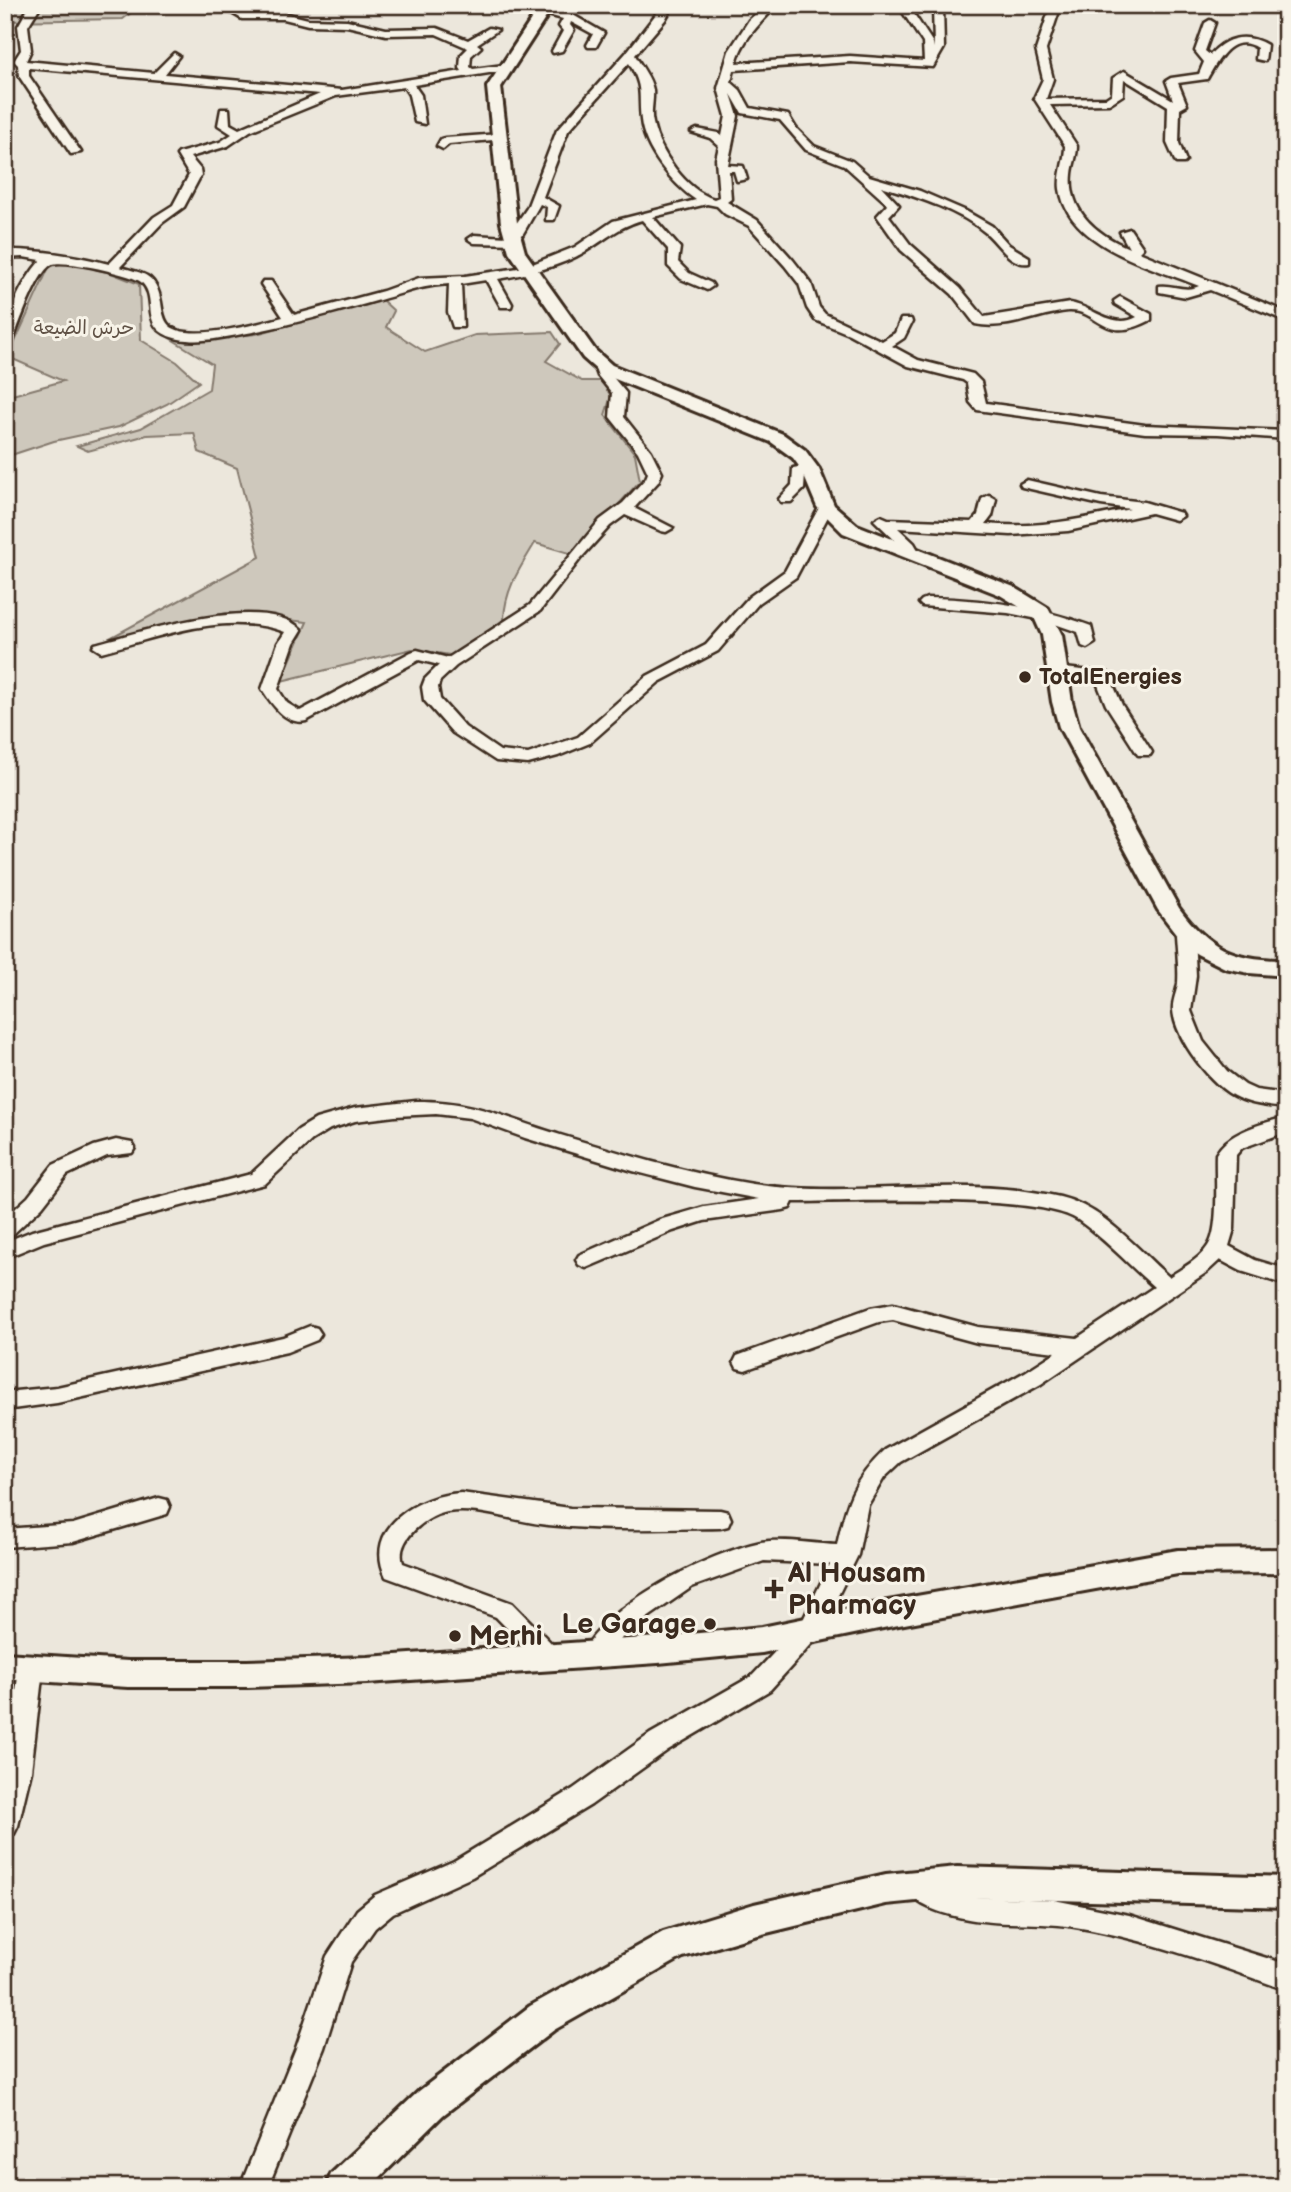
<svg xmlns="http://www.w3.org/2000/svg" width="1291" height="2192" font-family="'Balsamiq Sans','Playpen Sans Arabic',sans-serif">
<style>
.green{fill:#cec8bc;stroke:#84796d;stroke-width:2}
.lines{fill:none;stroke-linecap:round;stroke-linejoin:round}
.minor-casing{stroke:#3b2a1e;stroke-width:5}
.major-casing{stroke:#3b2a1e;stroke-width:6}
.minor{fill:#f7f3e8;fill-rule:evenodd}
.major{fill:#f7f3e8;fill-rule:evenodd}
.poi-dot{fill:#3b2a1e;stroke:#f7f3e8;stroke-width:2.5}
.labels{text-anchor:middle;dominant-baseline:central;stroke-width:6;stroke-linejoin:round;paint-order:stroke}
.far-park-label{font-size:19px;fill:#605246;stroke:#f7f3e8}
.poi-label{font-size:23px;font-weight:bold;fill:#3b2a1e;stroke:#f7f3e8;text-anchor:start}
.near-poi-label{font-size:28px;font-weight:bold;fill:#3b2a1e;stroke:#f7f3e8;text-anchor:start}
</style>
<rect width="100%" height="100%" fill="#ece7dc"/>
<filter id="ink" filterUnits="userSpaceOnUse"><feTurbulence type="fractalNoise" baseFrequency=".0143" numOctaves="2"/><feDisplacementMap in="SourceGraphic" scale="14" xChannelSelector="R" yChannelSelector="G"/><feConvolveMatrix kernelMatrix="1 2 1 2 8 2 1 2 1" color-interpolation-filters="sRGB"/></filter>
<g filter="url(#ink)">
<g class="green">
<polygon points="5,5 141,5 123,19 5,21"/>
<polygon points="62,261 111,273 139,284 141,340 177,362 199,382 167,404 119,427 54,441 5,457 5,397 63,381 8,357 49,267"/>
<path d="M382,300L394,311L386,327L425,352L475,335L552,332L560,344L546,361L582,381H601L611,396L605,415L635,454L640,481L573,554L535,543C520,568 505,589 504,619L456,656L412,649L281,681L307,622L226,613L97,645L260,557L237,468L199,452L194,433L147,435L88,451L77,446L141,428L209,389L212,364L163,334L193,340L256,334Z"/>
</g>
<g class="lines">
<defs>
<g id="minor">
<path d="M30,5H41L28,26L31,50L26,61L154,73L174,53L179,56L165,74L342,90L462,71L460,68L461,55L468,48L436,34L386,35L347,26L308,25L284,19H242L218,5H231L244,13H284L308,19L347,20L386,29L437,28L468,40L489,28L498,30L477,44L481,47L471,56L470,67L473,69L504,65L508,66V70L414,85L421,95L425,124L415,122L409,95L404,87L336,96L250,131L228,146L190,157L200,169L201,175L184,207L162,223L120,267C145,274 156,274 161,302C162,309 163,317 167,323C182,345 261,323 283,317L261,284L263,281H271L294,315L383,291L419,278L465,276L525,267L575,247L613,221L696,200C672,184 644,149 641,120C638,93 644,89 629,63L568,131L543,197L559,206L554,220H546L547,207L540,204L517,244L474,243L468,239L474,235L507,237L527,208L557,130L626,53L663,5H673L665,20L635,55C641,66 651,78 653,90C654,101 650,112 653,123C659,152 686,190 714,199L719,197L716,159L719,146L710,138L691,132L697,129L718,133L722,136L726,116L718,88L729,51L749,20L766,5H777C760,24 743,38 736,63L850,56L924,61L923,43L898,5H908L933,43L934,48L933,5H943L944,48L933,67L850,62L734,70L731,82L740,90L750,108L788,115L796,128L814,146L852,161L869,176L920,191L964,210L992,226L1009,245L1029,257V263C1010,266 999,244 986,233C957,209 916,197 881,186L899,205L889,216L910,244L960,288L984,317L1070,303C1093,307 1114,330 1137,317L1115,304L1114,301L1120,297L1151,314V320C1102,346 1100,309 1068,311C1038,314 1006,331 975,324L952,294L901,250L877,216L887,205L885,202L844,165L806,150L780,120L742,113L731,94L738,116L728,165L743,166L747,179L737,181L734,171H729L731,199L727,202L757,220L793,260L811,283L819,307L825,314L882,341L895,333L901,319H911L912,322L904,338L892,346L918,360L973,374L981,382L986,403L1145,425L1286,431V439L1218,434L1145,433L977,410L970,402L967,383L963,380L908,366L849,334L815,320L807,308L799,284L785,266L749,226L725,214L717,206L707,204L653,217L680,248L678,262L689,273L711,283L713,286L707,290L681,279L668,266V249L642,220C618,227 606,239 586,251C560,267 527,274 498,279L512,304L511,307H501L486,280L461,284L463,327H453L448,312L449,284C418,286 405,293 376,301C332,313 287,326 242,334C221,338 200,343 179,339C136,330 160,298 141,282C131,274 65,260 53,264C38,269 18,327 12,343L5,347C5,317 21,282 41,260L23,257L5,258V250C35,249 80,256 109,264L154,217L173,205L189,175L177,155L179,153L220,142L232,134L218,125L221,109H229L230,124L239,129L320,94L29,68V76L81,152L71,154L19,76L18,65L14,61L21,50L18,26Z"/>
<path d="M1051,5H1061L1046,50L1053,79L1046,99L1106,98L1112,94L1113,78L1124,71L1173,100L1166,81L1171,78L1199,74L1204,62L1195,51L1205,23L1210,20L1215,23L1205,51L1210,55C1225,37 1246,32 1267,45L1265,61L1256,59L1257,48C1232,32 1218,60 1207,79L1178,83L1187,105L1180,109L1179,143L1186,161L1184,163H1176L1167,143L1168,106L1124,79L1123,95L1109,104L1050,105L1077,146C1077,156 1073,164 1072,174C1068,212 1098,235 1129,248L1120,232L1130,229L1143,248L1139,252L1286,312V321L1210,290L1186,297L1159,292V286C1173,284 1185,293 1199,286C1153,267 1068,247 1060,189C1058,174 1065,161 1065,146L1034,98L1043,79L1036,50Z"/>
<polygon points="544,8 573,15 604,33 596,47 588,47 587,45 593,34 571,22 570,25 574,30 562,51 553,53 552,51 563,31 559,26 563,19 540,13 540,9"/>
<polygon points="500,134 506,137 504,139 449,144 443,149 437,146 441,139 445,138"/>
<path d="M601,361L606,362L611,375L626,393L624,417L651,451L662,473L658,482L635,507L636,509L673,528L666,532L661,531L625,515L610,526L581,558L540,611L456,666L440,681L438,687L440,699L465,727L500,751L528,754L578,737L647,676L706,645L749,597L785,571L821,504H831L833,507L796,577L759,603L718,651L659,682L590,743L558,756L528,764L496,761L453,733L424,700L422,687L425,679L439,665L419,660L306,721C286,726 271,703 262,689L278,643L285,632C225,610 160,637 101,652L93,647L95,644C140,632 265,592 302,630L294,643L278,689L287,703L300,711L411,652L417,650L448,658L530,605L600,520L623,503L646,478L648,473L638,452L610,417L612,393L598,376L594,365Z"/>
<polygon points="810,465 817,469 805,474 804,489 791,502 781,502 779,499 792,485 793,468"/>
<path d="M1027,480L1101,497L1144,502L1181,513L1183,516L1176,520L1151,513L1068,531L1011,535L898,528L914,543L921,555L914,559L909,558L903,548L874,520L881,516L888,519L972,522L978,515L982,499L989,495L996,499L992,516L986,524C1036,529 1082,519 1130,509L1101,505L1022,487L1020,484Z"/>
<path d="M927,598C984,599 1038,606 1091,626L1095,643L1087,648L1082,646L1078,632L1043,620L1008,613L922,606L919,603L922,600Z"/>
<polygon points="1056,667 1108,673 1122,705 1152,752 1150,755 1138,755 1106,705 1096,680 1050,675 1048,672 1050,669"/>
<path d="M1185,929L1194,935L1196,976L1191,1011L1203,1041L1227,1071L1245,1085L1256,1090L1286,1094V1108C1270,1106 1253,1105 1238,1098C1212,1087 1175,1039 1173,1010C1172,1001 1177,992 1178,983C1179,967 1177,951 1176,935Z"/>
<path d="M416,1101C475,1101 500,1116 554,1133C620,1153 685,1173 753,1184C854,1199 959,1174 1060,1197C1103,1207 1137,1249 1169,1277C1182,1268 1199,1260 1208,1246C1220,1229 1215,1176 1216,1154C1229,1131 1262,1124 1286,1117V1132L1242,1148L1236,1155L1234,1229L1229,1246L1255,1260L1286,1269V1285L1241,1271L1220,1260L1207,1272L1041,1384L901,1462L884,1478L868,1505L858,1555L817,1638L770,1690L668,1750L591,1805L472,1877L393,1913L375,1928L351,1962L324,2048L268,2187H240L296,2048L327,1956L357,1910L375,1895L454,1861L573,1789L650,1734L752,1676L801,1624L830,1564L764,1561L692,1587L627,1632L602,1661L594,1664L586,1661L582,1654C606,1604 709,1553 761,1542C782,1538 815,1544 837,1545C846,1503 853,1480 885,1450L1025,1372L1056,1352L978,1343L893,1320L879,1322L745,1370L737,1368L734,1362L737,1356L870,1308L893,1304L978,1327L1077,1338L1154,1287C1129,1265 1105,1239 1078,1220C1038,1193 849,1202 793,1202L790,1208L783,1210L704,1221L673,1231L586,1268L579,1265L576,1260L579,1255L659,1220L704,1207L759,1199L695,1187L633,1171L525,1138L470,1118L436,1114L395,1116L355,1121L330,1129L312,1140L265,1184L44,1242L5,1258V1242L32,1231L251,1174L298,1130L316,1119L355,1108Z"/>
<polygon points="116,1140 132,1143 135,1148 132,1153 107,1156 67,1175 42,1207 12,1235 5,1237 5,1218 28,1197 53,1165 94,1146"/>
<polygon points="310,1326 317,1328 321,1334 317,1340 287,1352 57,1403 5,1410 5,1392 57,1387 283,1337"/>
<path d="M461,1493L570,1508L720,1510L728,1512L731,1519L728,1526L720,1528C663,1529 605,1531 548,1525C515,1522 481,1507 447,1512C426,1516 395,1540 403,1563L512,1603L558,1650L562,1657L558,1664L550,1667L542,1664L496,1617L386,1577C362,1528 418,1495 461,1493Z"/>
<polygon points="159,1498 167,1500 170,1507 167,1514 73,1542 5,1547 5,1529 73,1524"/>
<polygon points="31,1659 39,1662 43,1669 31,1771 18,1826 14,1834 5,1837 5,1776 19,1669 23,1662"/>
<path d="M917,1874L946,1889L975,1897L1054,1900L1129,1915L1286,1964V1990C1218,1965 1147,1939 1075,1927C1038,1921 1000,1926 963,1918C944,1914 912,1905 904,1886L908,1878Z"/>
</g>
<g id="major">
<path d="M541,5H554L501,87L517,223L525,252L595,350L612,365L783,434L805,450L819,469L834,505L857,525L1014,587L1048,608L1062,635L1072,702L1079,727L1179,908C1209,949 1235,960 1286,960V976L1249,973L1225,968L1197,954L1184,944L1158,910L1059,727L1052,702L1042,635L1033,615L1000,595L843,533L817,507L801,469L793,458L771,442L600,373L583,358L509,252L501,223L487,87Z"/>
<polygon points="1286,1549 1286,1573 1178,1574 888,1627 762,1653 658,1663 367,1683 247,1687 128,1687 5,1679 5,1653 128,1661 247,1661 367,1657 658,1637 762,1627 888,1601 1178,1550"/>
<polygon points="957,1867 1286,1877 1286,1907 957,1897 886,1904 754,1936 683,1957 554,2030 443,2115 370,2187 326,2187 331,2174 419,2091 530,2006 663,1932 754,1904 886,1874"/>
</g>
</defs>
<use href="#minor" class="minor-casing"/>
<use href="#major" class="major-casing"/>
<use href="#minor" class="minor"/>
<use href="#major" class="major"/>
</g>
</g>
<g class="poi-dot">
<circle cx="1025" cy="677" r="7"/>
<path d="M770.5 1578.5h7v7h7v7h-7v7h-7v-7h-7v-7h7z"/>
<circle cx="710" cy="1624" r="7"/>
<circle cx="455" cy="1636" r="7"/>
</g>
<g class="labels">
<g class="far-park-label">
<text x="84" y="328">حرش الضيعة</text>
</g>
<g class="poi-label">
<text x="1039" y="677">TotalEnergies</text>
</g>
<g class="near-poi-label">
<text x="788" y="1573">Al Housam<tspan x="788" dy="32">Pharmacy</tspan></text>
<text x="696" y="1624" text-anchor="end">Le Garage</text>
<text x="469" y="1636">Merhi</text>
</g>
</g>
<rect width="1291" height="2192" fill="none" stroke="#f7f3e8" stroke-width="28"/>
<rect x="14" y="14" width="1263" height="2164" fill="none" stroke="#3b2a1e" stroke-width="2.5" filter="url(#ink)"/>
</svg>
